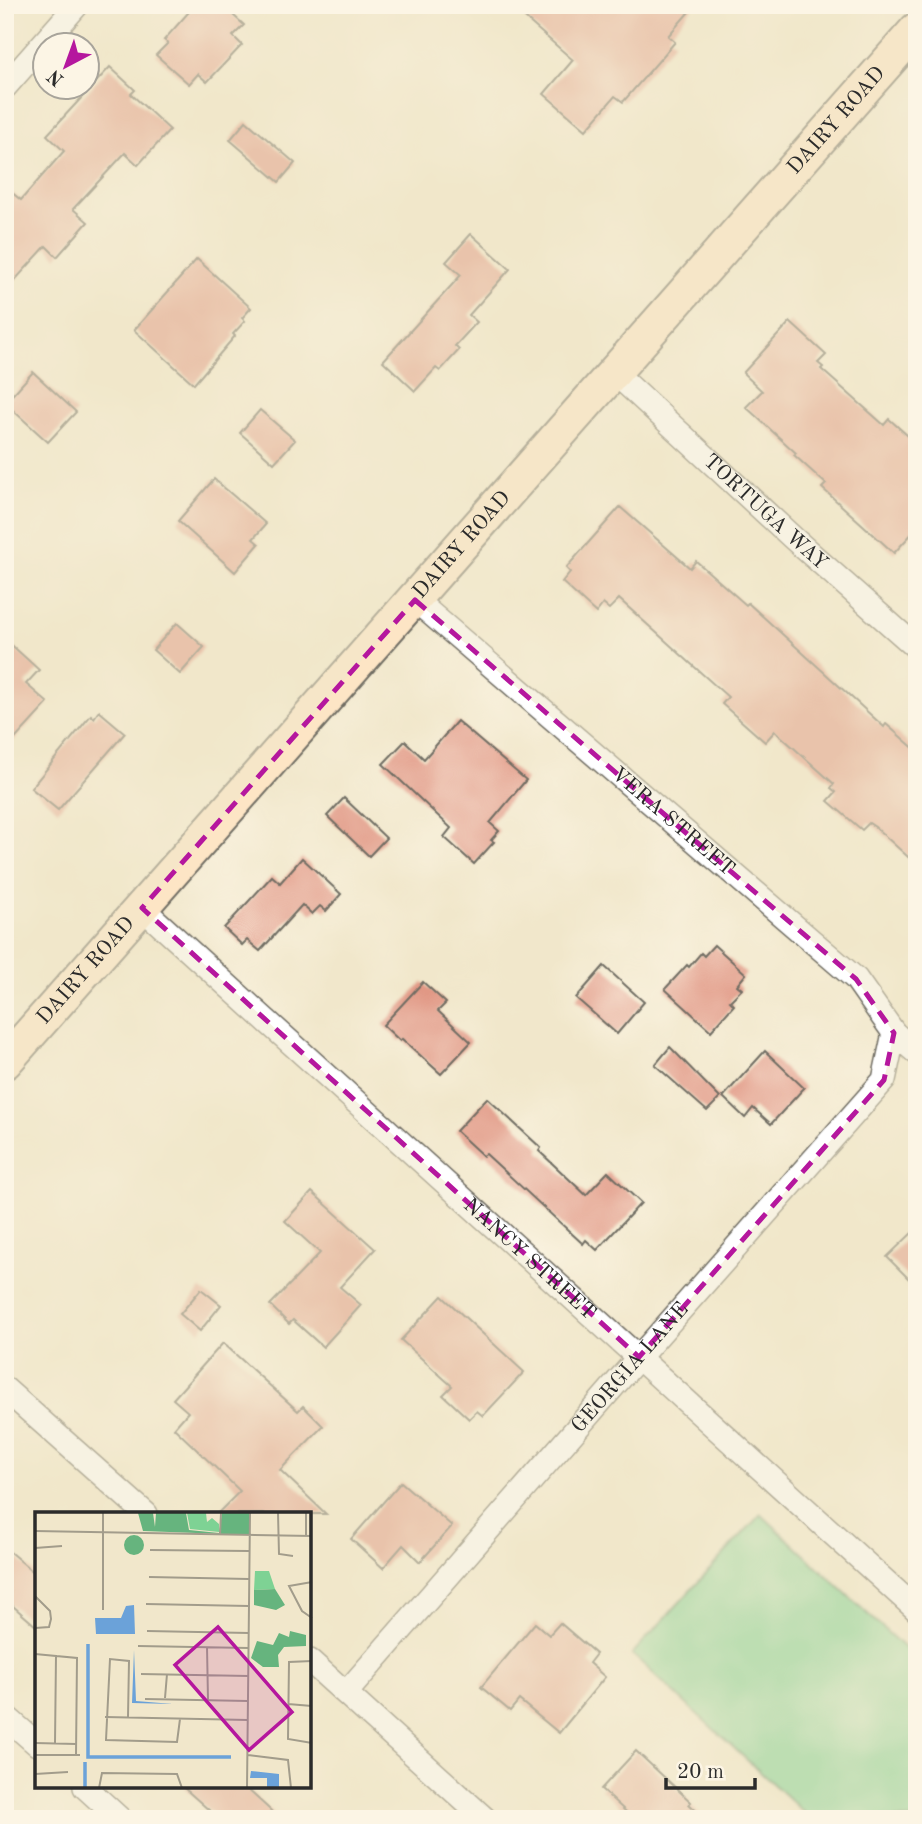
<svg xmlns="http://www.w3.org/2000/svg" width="922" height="1824" font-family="'Old Standard TT',serif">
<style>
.green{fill:#7ed294;stroke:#547e60;stroke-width:2}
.building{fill:#e19885}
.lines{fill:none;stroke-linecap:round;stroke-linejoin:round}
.street-casing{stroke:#706d63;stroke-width:26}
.secondary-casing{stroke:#706d63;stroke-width:37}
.street{stroke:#fff;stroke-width:23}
.secondary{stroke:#fde5c5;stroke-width:33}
.marked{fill:none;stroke:#b5179e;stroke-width:5;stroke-dasharray:14 9;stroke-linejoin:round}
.labels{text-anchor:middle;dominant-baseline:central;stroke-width:5;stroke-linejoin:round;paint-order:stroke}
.street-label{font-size:21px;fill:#2b2b2b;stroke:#fcf5e5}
.inset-river{fill:none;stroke:#6ba2d9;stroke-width:3.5}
.inset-road{fill:none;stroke:#a29c8b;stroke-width:2}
.view{fill:#b5179e;fill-opacity:0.15;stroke:#b5179e;stroke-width:3.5}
.inset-edge{fill:none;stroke:#2b2b2b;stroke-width:3.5}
</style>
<rect width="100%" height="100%" fill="#fcf5e5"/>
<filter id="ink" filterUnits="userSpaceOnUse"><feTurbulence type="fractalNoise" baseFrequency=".0143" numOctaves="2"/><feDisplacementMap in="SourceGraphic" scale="14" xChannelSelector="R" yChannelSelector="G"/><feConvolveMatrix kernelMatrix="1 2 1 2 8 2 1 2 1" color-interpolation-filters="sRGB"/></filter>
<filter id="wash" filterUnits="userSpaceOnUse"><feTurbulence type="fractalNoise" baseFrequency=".00686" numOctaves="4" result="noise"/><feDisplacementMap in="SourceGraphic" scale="28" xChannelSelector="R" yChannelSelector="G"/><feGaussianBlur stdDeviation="1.57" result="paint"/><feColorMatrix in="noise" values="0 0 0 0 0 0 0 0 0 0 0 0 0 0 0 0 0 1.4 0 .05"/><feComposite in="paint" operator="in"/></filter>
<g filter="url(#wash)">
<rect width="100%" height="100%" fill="#f1e7cb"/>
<polygon class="green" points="761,1514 917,1660 917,1819 811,1819 632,1654"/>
<g id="blocks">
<g class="building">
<polygon points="195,5 222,5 244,25 233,36 242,45 207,82 198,74 189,84 156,55 168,43 164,40"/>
<polygon points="510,5 695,5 668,36 675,42 623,102 615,96 586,130 544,94 573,60"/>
<polygon points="110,67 135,90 131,94 170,130 138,165 125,153 73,209 88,222 57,257 46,246 5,291 5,187 21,200 64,151 47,135"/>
<polygon points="246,121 295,163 279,182 230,140"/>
<polygon points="471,234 510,269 469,315 477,322 455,346 459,350 440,371 436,368 415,391 383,361 461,275 446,262"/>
<polygon points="197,259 251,308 242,318 245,321 233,334 235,336 194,384 134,330"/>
<polygon points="790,322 826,355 818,363 823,367 821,369 884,425 889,419 917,444 917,528 894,553 822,488 826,484 794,455 796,453 746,407 762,391 743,373"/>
<polygon points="33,372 76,412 48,442 5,403"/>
<polygon points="260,410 295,440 274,463 240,433"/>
<polygon points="214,479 266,524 253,539 259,544 235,572 178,521"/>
<polygon points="620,507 690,568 696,561 746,605 748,603 884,727 886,724 917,751 917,865 875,827 869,823 862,830 828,801 836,792 831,788 834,784 775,731 765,742 722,704 728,697 619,599 609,609 603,604 596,613 562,582 570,572 566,568"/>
<polygon points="177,623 204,647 180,674 153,650"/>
<polygon points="5,639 39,670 26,684 48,703 5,750"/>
<polygon points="99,711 125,733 58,810 31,788 91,715 94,718"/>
<polygon points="457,721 526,780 490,823 499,831 491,840 494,842 474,864 444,837 451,828 383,764 405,741 424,759"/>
<polygon points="344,798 386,838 369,856 327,816"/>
<polygon points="302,858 341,894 326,911 320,906 312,914 302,905 260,951 247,940 242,945 224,928 272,876 280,883"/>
<polygon points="714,945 746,974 737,985 742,989 730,1001 734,1005 711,1031 665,989 687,965 689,967 701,953 704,956"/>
<polygon points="604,966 644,1002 617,1034 576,998"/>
<polygon points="423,982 446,1003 438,1011 471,1042 441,1074 402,1039 400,1041 383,1025"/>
<polygon points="670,1047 720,1098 707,1111 655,1065"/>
<polygon points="765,1051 804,1088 771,1124 753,1108 745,1118 723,1097"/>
<polygon points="487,1098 541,1148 539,1151 586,1195 608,1172 641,1203 597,1250 586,1240 583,1244 486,1154 483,1156 456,1131"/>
<polygon points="312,1192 375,1249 340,1287 361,1305 323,1347 293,1320 289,1324 270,1305 320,1253 285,1221"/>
<polygon points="917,1228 917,1287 887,1257"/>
<polygon points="201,1289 221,1305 200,1331 180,1314"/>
<polygon points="442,1296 524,1372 483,1416 477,1411 469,1419 443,1395 452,1386 401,1340"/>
<polygon points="223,1343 298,1411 303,1406 323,1426 280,1470 326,1514 217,1514 240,1491 174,1428 188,1412 173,1399"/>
<polygon points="401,1482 452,1526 420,1562 403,1545 383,1568 351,1539"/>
<polygon points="5,1548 37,1575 37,1627 5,1599"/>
<polygon points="535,1623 549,1635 560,1623 596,1654 589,1663 605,1677 559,1733 519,1700 510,1711 481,1687"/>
<polygon points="636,1751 691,1802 689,1804 705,1819 634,1819 601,1789"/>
<polygon points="183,1787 245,1787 280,1819 219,1819"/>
</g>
</g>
</g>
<g filter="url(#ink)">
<use href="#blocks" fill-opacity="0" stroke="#706d63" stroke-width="2"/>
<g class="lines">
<defs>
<g id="street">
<polyline points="5,87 77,5"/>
<path id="s1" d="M615,373L793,538L917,648"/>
<path id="s2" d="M415,600L856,979L894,1033L917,1053"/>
<path id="s3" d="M142,908L917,1610"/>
<polyline points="5,1389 146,1514"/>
<polyline points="310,1661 485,1819"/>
<path id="s4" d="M346,1693L639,1357L884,1080L894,1033"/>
<polyline points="5,1716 37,1744"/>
<polyline points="85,1787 120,1819"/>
</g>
<g id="secondary">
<path id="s5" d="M5,1062L917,29"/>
</g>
</defs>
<use href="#street" class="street-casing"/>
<use href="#secondary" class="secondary-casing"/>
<use href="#street" class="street"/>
<use href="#secondary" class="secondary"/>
</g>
</g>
<path d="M0 0H922V1824H0ZM415,600L856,979L894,1033L884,1080L639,1357L142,908Z" fill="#f1e7cb" fill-opacity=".55" fill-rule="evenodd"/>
<path class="marked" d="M415,600L856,979L894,1033L884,1080L639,1357L142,908Z"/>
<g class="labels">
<g class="street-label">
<text stroke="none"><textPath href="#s5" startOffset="1256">DAIRY ROAD</textPath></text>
<text stroke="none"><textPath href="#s1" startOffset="205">TORTUGA WAY</textPath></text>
<text stroke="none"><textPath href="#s5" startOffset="690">DAIRY ROAD</textPath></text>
<text stroke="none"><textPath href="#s2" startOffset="340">VERA STREET</textPath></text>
<text stroke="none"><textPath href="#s5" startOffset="122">DAIRY ROAD</textPath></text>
<text stroke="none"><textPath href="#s3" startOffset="523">NANCY STREET</textPath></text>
<text stroke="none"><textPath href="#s4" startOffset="432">GEORGIA LANE</textPath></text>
</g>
</g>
<g transform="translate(35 1512)">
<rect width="276" height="276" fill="#f1e7cb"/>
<path d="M152,1H171L172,10L177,6L184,12V20L155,17ZM220,59H234L240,77L219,78Z" fill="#7ed294"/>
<path d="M103,1H118L120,15L121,1H151L154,18L184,21L187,1H214V23L108,19ZM89 33a10 10 0 1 1 20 0a10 10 0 1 1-20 0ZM240,77L250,93L241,98L219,93V78ZM255,119L271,123V134L249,135L243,143L244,155H228L216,146L222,129L238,133L244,121L254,125Z" fill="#66b47e"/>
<path d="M99,93L100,122H61L60,106H86L91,94ZM99,138L101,189L138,192L97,191ZM216,259L244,262V276H232V266H215Z" fill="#6ba2d9"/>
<path class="inset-river" d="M53,132V245H196M50,276V250"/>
<path class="inset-road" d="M243,1L244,42L258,44M0,19L277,24M185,23L186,1M271,24V1M0,36L27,34M115,38L214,39M114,65L214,67M277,70L254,74L267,99L277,106M0,84L15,99L16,107L14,115L0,116M111,92L214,94M68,98V1M112,119L214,121M103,134L214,136M172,135L173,188M0,142L42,146L41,243M277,149L254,150L253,227L277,231M106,162L214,164M130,186L132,162M110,187L213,189M253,192L277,194M70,205L213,208M93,205L94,149L75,147L71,228L142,230L145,207M0,231L41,232M20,231L21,143M0,243H45M213,243L253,248L256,276M0,262L33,260M64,276L67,261L142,262L147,276M212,276L215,1"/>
<path class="view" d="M183,115L257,200L214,238L140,153Z"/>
<rect width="276" height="276" class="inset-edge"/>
</g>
<rect width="922" height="1824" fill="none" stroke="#fcf5e5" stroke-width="28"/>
<g transform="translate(66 66) rotate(221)"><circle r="33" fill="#fcf5e5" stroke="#a8a49b" stroke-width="2"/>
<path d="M0-5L12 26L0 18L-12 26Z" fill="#b5179e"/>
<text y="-10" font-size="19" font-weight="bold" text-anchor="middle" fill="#2b2b2b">N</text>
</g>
<path d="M666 1778v10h89v-10" fill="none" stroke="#2b2b2b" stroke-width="3.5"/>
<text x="677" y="1778" font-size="21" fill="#2b2b2b" stroke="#fcf5e5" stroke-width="5" paint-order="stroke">20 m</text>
</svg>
